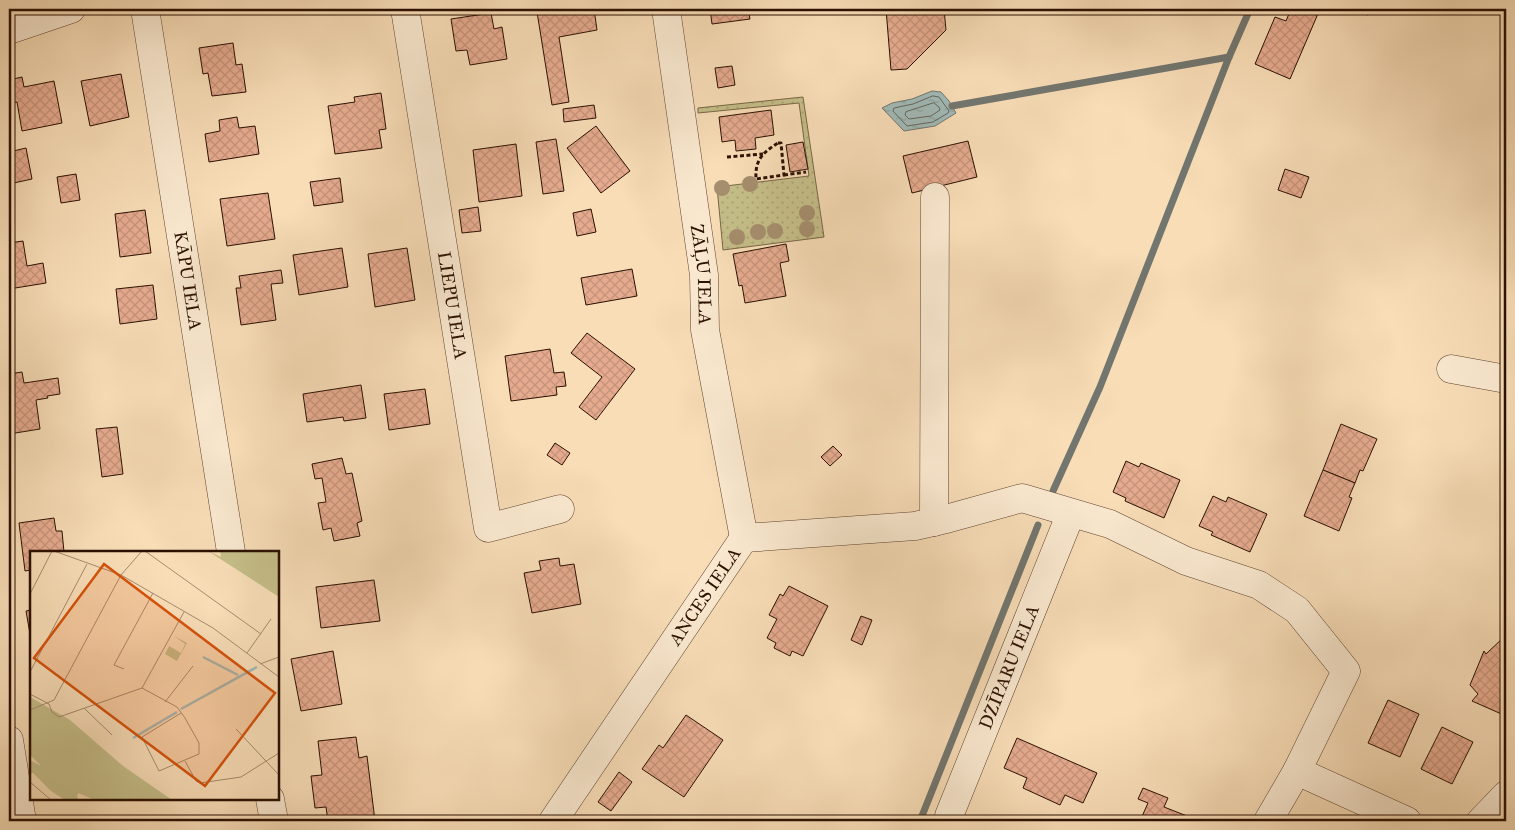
<svg xmlns="http://www.w3.org/2000/svg" width="1515" height="830" font-family="'IM FELL Great Primer',serif">
<style>
.grass{fill:url(#grass-dots);stroke:#786745}
.water{fill:url(#water-ripples);stroke:#72766f}
.lines{fill:none;stroke-linecap:round;stroke-linejoin:round}
.shore{stroke:#66655c;stroke-width:1}
.stream{stroke:#72766f;stroke-width:7}
.building{fill:url(#building-cross-hatch);stroke:#2b1001}
.minor-casing{stroke:#5e432e;stroke-width:29}
.path{stroke:#2b1001;stroke-width:3;stroke-dasharray:4 2.5;stroke-linecap:butt}
.minor{stroke:#fae9d0;stroke-width:28}
.tree{fill:#a58e6d}
.labels{text-anchor:middle;dominant-baseline:central;stroke-width:4.5;stroke-linejoin:round;paint-order:stroke}
.street-label{font-size:18px;fill:#2b1001;stroke:#fae9d0}
.inset-river{fill:none;stroke:#a1bab8;stroke-width:2.5}
.inset-road{fill:none;stroke:#a68b6e;stroke-width:1}
.view{fill:#d5520b;fill-opacity:0.15;stroke:#d5520b;stroke-width:2.5}
.inset-edge{fill:none;stroke:#2b1001;stroke-width:2.5}
</style>
<defs>
<pattern id="grass-dots" width="8" height="8" patternUnits="userSpaceOnUse" patternTransform="scale(1.25)"><rect width="8" height="8" fill="#c5be89"/><path d="M2 2h.1M6 6h.1" fill="none" stroke="#a9a274" stroke-width="1.8" stroke-linecap="round"/></pattern>
<pattern id="water-ripples" width="26" height="14" patternUnits="userSpaceOnUse" patternTransform="scale(1.25)"><rect width="26" height="14" fill="#a1bab8"/><path d="M2 4q2-2 4 0t4 0M15 11q2-2 4 0t4 0" fill="none" stroke="#8b9f9c"/></pattern>
<pattern id="building-cross-hatch" width="8" height="8" patternUnits="userSpaceOnUse" patternTransform="scale(1.25)"><rect width="8" height="8" fill="#e6ab8f"/><path d="M0 0l8 8M0 8l8-8" fill="none" stroke="#c5927a"/></pattern>
</defs>
<rect width="100%" height="100%" fill="#f8ddb7"/>
<filter id="stains"><feTurbulence type="fractalNoise" baseFrequency=".004" numOctaves="4"/><feColorMatrix values="0 0 0 0 .2 0 0 0 0 .09 0 0 0 0 .02 0 0 0 .5 -.17"/></filter>
<radialGradient id="worn" r=".72"><stop offset=".6" stop-color="#630" stop-opacity="0"/><stop offset="1" stop-color="#630" stop-opacity=".3"/></radialGradient>
<polygon class="grass" points="803,97 824,237 723,250 717,187 809,176 799,103 698,113 698,108"/>
<polygon class="water" points="932,91 941,92 949,101 956,113 935,126 904,131 882,108 892,103 912,99"/>
<g class="lines">
<g class="shore">
<polygon points="933,96 939,97 949,111 948,113 933,122 907,126 893,111 894,108 913,104"/>
<polygon points="934,103 939,107 940,110 931,116 909,119 905,115 906,112"/>
</g>
<g class="stream">
<polyline points="952,106 1229,57"/>
<polyline points="1053,491 1100,387 1229,57 1250,9"/>
<polyline points="920,821 1038,525"/>
</g>
</g>
<g class="building">
<polygon points="554,9 594,9 597,30 559,37 569,102 552,105 537,12"/>
<polygon points="710,9 748,9 750,19 712,24"/>
<polygon points="886,9 944,9 946,30 907,69 891,70"/>
<polygon points="1291,9 1320,9 1290,79 1255,64 1275,17 1286,21"/>
<polygon points="1353,9 1370,9 1368,15"/>
<polygon points="491,13 494,29 502,27 507,59 470,65 467,50 456,51 451,19"/>
<polygon points="233,43 236,65 242,64 246,92 212,96 208,73 203,74 199,48"/>
<polygon points="732,66 735,85 718,88 715,68"/>
<polygon points="121,74 129,117 90,126 81,81"/>
<polygon points="22,77 24,87 54,81 62,123 22,131 17,102 10,103 9,93 9,80"/>
<polygon points="381,93 386,129 379,130 382,148 335,154 328,106 355,102 354,97"/>
<polygon points="594,105 596,118 564,122 563,109"/>
<polygon points="771,110 774,135 755,138 756,149 736,151 735,140 722,142 719,117"/>
<polygon points="237,117 239,128 255,126 259,154 209,162 205,134 220,131 219,120"/>
<polygon points="596,126 630,171 601,193 567,148"/>
<polygon points="556,139 564,191 543,194 536,142"/>
<polygon points="968,141 977,177 912,193 903,156"/>
<polygon points="803,142 808,169 790,172 786,145"/>
<polygon points="516,144 522,196 479,202 473,150"/>
<polygon points="26,148 32,179 9,184 9,152"/>
<polygon points="1285,169 1309,177 1301,198 1278,190"/>
<polygon points="76,174 80,200 61,203 57,177"/>
<polygon points="340,178 343,202 314,206 310,182"/>
<polygon points="268,193 275,239 227,246 220,199"/>
<polygon points="478,207 481,231 462,233 459,210"/>
<polygon points="591,209 596,232 577,236 573,213"/>
<polygon points="145,210 151,253 120,257 115,214"/>
<polygon points="23,241 27,266 43,263 46,283 9,289 9,243"/>
<polygon points="786,244 789,261 780,263 786,296 745,303 742,285 739,286 733,254"/>
<polygon points="342,248 348,287 299,295 293,255"/>
<polygon points="407,248 415,300 375,307 368,254"/>
<polygon points="632,269 637,296 586,305 581,278"/>
<polygon points="281,270 283,283 271,284 276,320 241,325 236,288 241,288 239,276"/>
<polygon points="153,285 157,319 120,324 116,289"/>
<polygon points="587,333 635,369 596,420 579,407 602,377 571,353"/>
<polygon points="550,349 554,373 564,372 566,386 556,387 557,395 511,401 505,356"/>
<polygon points="22,372 24,383 58,378 60,394 47,396 48,398 36,400 40,429 9,434 9,374"/>
<polygon points="361,385 366,418 344,421 343,417 307,422 303,394"/>
<polygon points="425,389 430,424 389,430 384,394"/>
<polygon points="1341,424 1377,439 1363,471 1360,470 1355,483 1323,470"/>
<polygon points="117,427 123,474 102,477 96,429"/>
<polygon points="555,443 570,453 562,465 547,455"/>
<polygon points="833,446 842,455 830,466 821,457"/>
<polygon points="342,458 346,474 352,473 362,521 357,523 360,536 334,541 331,528 323,530 318,503 326,502 322,478 315,479 312,464"/>
<polygon points="1126,461 1139,467 1141,463 1180,480 1164,518 1125,501 1126,498 1113,492"/>
<polygon points="1323,470 1355,483 1349,497 1352,498 1339,531 1304,516"/>
<polygon points="1213,496 1226,502 1228,497 1267,514 1250,552 1211,535 1213,532 1199,526"/>
<polygon points="54,518 56,531 62,531 64,552 31,552 31,570 25,571 19,523"/>
<polygon points="559,558 560,566 574,564 581,604 532,613 524,573 541,570 539,561"/>
<polygon points="374,580 380,621 321,628 316,587"/>
<polygon points="789,586 828,606 803,656 792,651 790,656 774,648 776,643 767,638 777,619 769,615 780,594 783,596"/>
<polygon points="31,610 31,634 30,634 26,611"/>
<polygon points="861,616 872,620 862,645 851,640"/>
<polygon points="1504,637 1506,639 1506,716 1472,701 1478,694 1470,685 1484,651 1486,654"/>
<polygon points="333,651 342,704 301,711 291,659"/>
<polygon points="1388,700 1419,714 1400,757 1368,743"/>
<polygon points="686,715 723,740 684,797 642,769 659,745 663,748"/>
<polygon points="1442,727 1473,742 1452,784 1421,769"/>
<polygon points="356,737 359,758 367,756 375,821 328,821 326,807 315,808 311,776 322,775 318,741"/>
<polygon points="1017,738 1097,773 1083,803 1065,795 1060,805 1023,788 1027,778 1004,768"/>
<polygon points="619,772 632,782 611,811 598,802"/>
<polygon points="1143,788 1168,798 1164,807 1187,816 1184,821 1140,821 1148,803 1138,799"/>
</g>
<g class="lines">
<defs>
<g id="minor">
<path id="s1" d="M145,9L231,552"/>
<path id="s2" d="M405,9L488,528L560,509"/>
<path id="s3" d="M666,9L704,275L705,330L744,538"/>
<polyline points="9,30 71,9"/>
<polyline points="1451,369 1506,379"/>
<polyline points="934,522 935,197"/>
<polyline points="744,538 915,526 946,519 1022,498 1110,524 1186,561 1259,585 1297,610 1346,671 1297,771 1268,821"/>
<polyline points="9,740 22,821"/>
<polyline points="1297,771 1407,821"/>
<polyline points="270,799 274,821"/>
<path id="s4" d="M553,821L744,538"/>
<path id="s5" d="M951,821L949,816L1071,513"/>
<polyline points="1481,821 1506,795"/>
</g>
</defs>
<use href="#minor" class="minor-casing"/>
<g class="path">
<path d="M778,143H781L784,175L756,179C755,160 762,153 778,143Z"/>
<polyline points="727,157 763,154"/>
<polyline points="784,175 806,172"/>
</g>
<use href="#minor" class="minor"/>
</g>
<g class="tree">
<circle cx="750" cy="184" r="8"/>
<circle cx="722" cy="188" r="8"/>
<circle cx="807" cy="213" r="8"/>
<circle cx="807" cy="229" r="8"/>
<circle cx="775" cy="231" r="8"/>
<circle cx="758" cy="232" r="8"/>
<circle cx="737" cy="237" r="8"/>
</g>
<g class="labels">
<g class="street-label">
<text stroke="none"><textPath href="#s3" startOffset="268">ZĀĻU IELA</textPath></text>
<text stroke="none"><textPath href="#s1" startOffset="275">KĀPU IELA</textPath></text>
<text stroke="none"><textPath href="#s2" startOffset="300">LIEPU IELA</textPath></text>
<text stroke="none"><textPath href="#s4" startOffset="271">ANCES IELA</textPath></text>
<text stroke="none"><textPath href="#s5" startOffset="166">DZĪPARU IELA</textPath></text>
</g>
</g>
<g transform="translate(30 551)">
<rect width="249" height="249" fill="#f8ddb7"/>
<path d="M178,0L191,6L190,0H249V46ZM144,85L157,92L147,110L135,103L139,95L151,102L155,93Z" fill="#c5be89"/>
<path d="M0,146L40,169L93,215L142,249H65L48,242L47,247L51,249H35L21,240L3,222L0,223V209L11,215L0,204Z" fill="#c5be89"/>
<path class="inset-river" d="M173,106L208,124M151,158L227,116M103,187L147,161"/>
<path class="inset-road" d="M24,0L91,24L183,77L249,126M115,0L231,83M91,24L112,0M0,43L22,0M217,102L241,68M230,113L249,106M94,118L84,114L123,42M0,121L57,13M112,137L147,156L155,167L169,192V203L129,220L112,186L151,162M112,137L154,61M0,143L19,153L22,161L29,166L112,137M135,151L163,115M54,157L82,184M0,159L24,149L91,24M206,178L249,224M155,210L166,230L170,232L211,226L249,202M0,231L21,249"/>
<path class="view" d="M74,13L245,142L175,235L4,107Z"/>
<rect width="249" height="249" class="inset-edge"/>
</g>
<rect width="1515" height="830" fill="none" stroke="#f8ddb7" stroke-width="30"/>
<rect x="10" y="10" width="1495" height="810" fill="none" stroke="#2b1001" stroke-width="2.5"/>
<rect x="15" y="15" width="1485" height="800" fill="none" stroke="#2b1001"/>
<rect width="100%" height="100%" filter="url(#stains)"/>
<rect width="100%" height="100%" fill="url(#worn)"/>
</svg>
